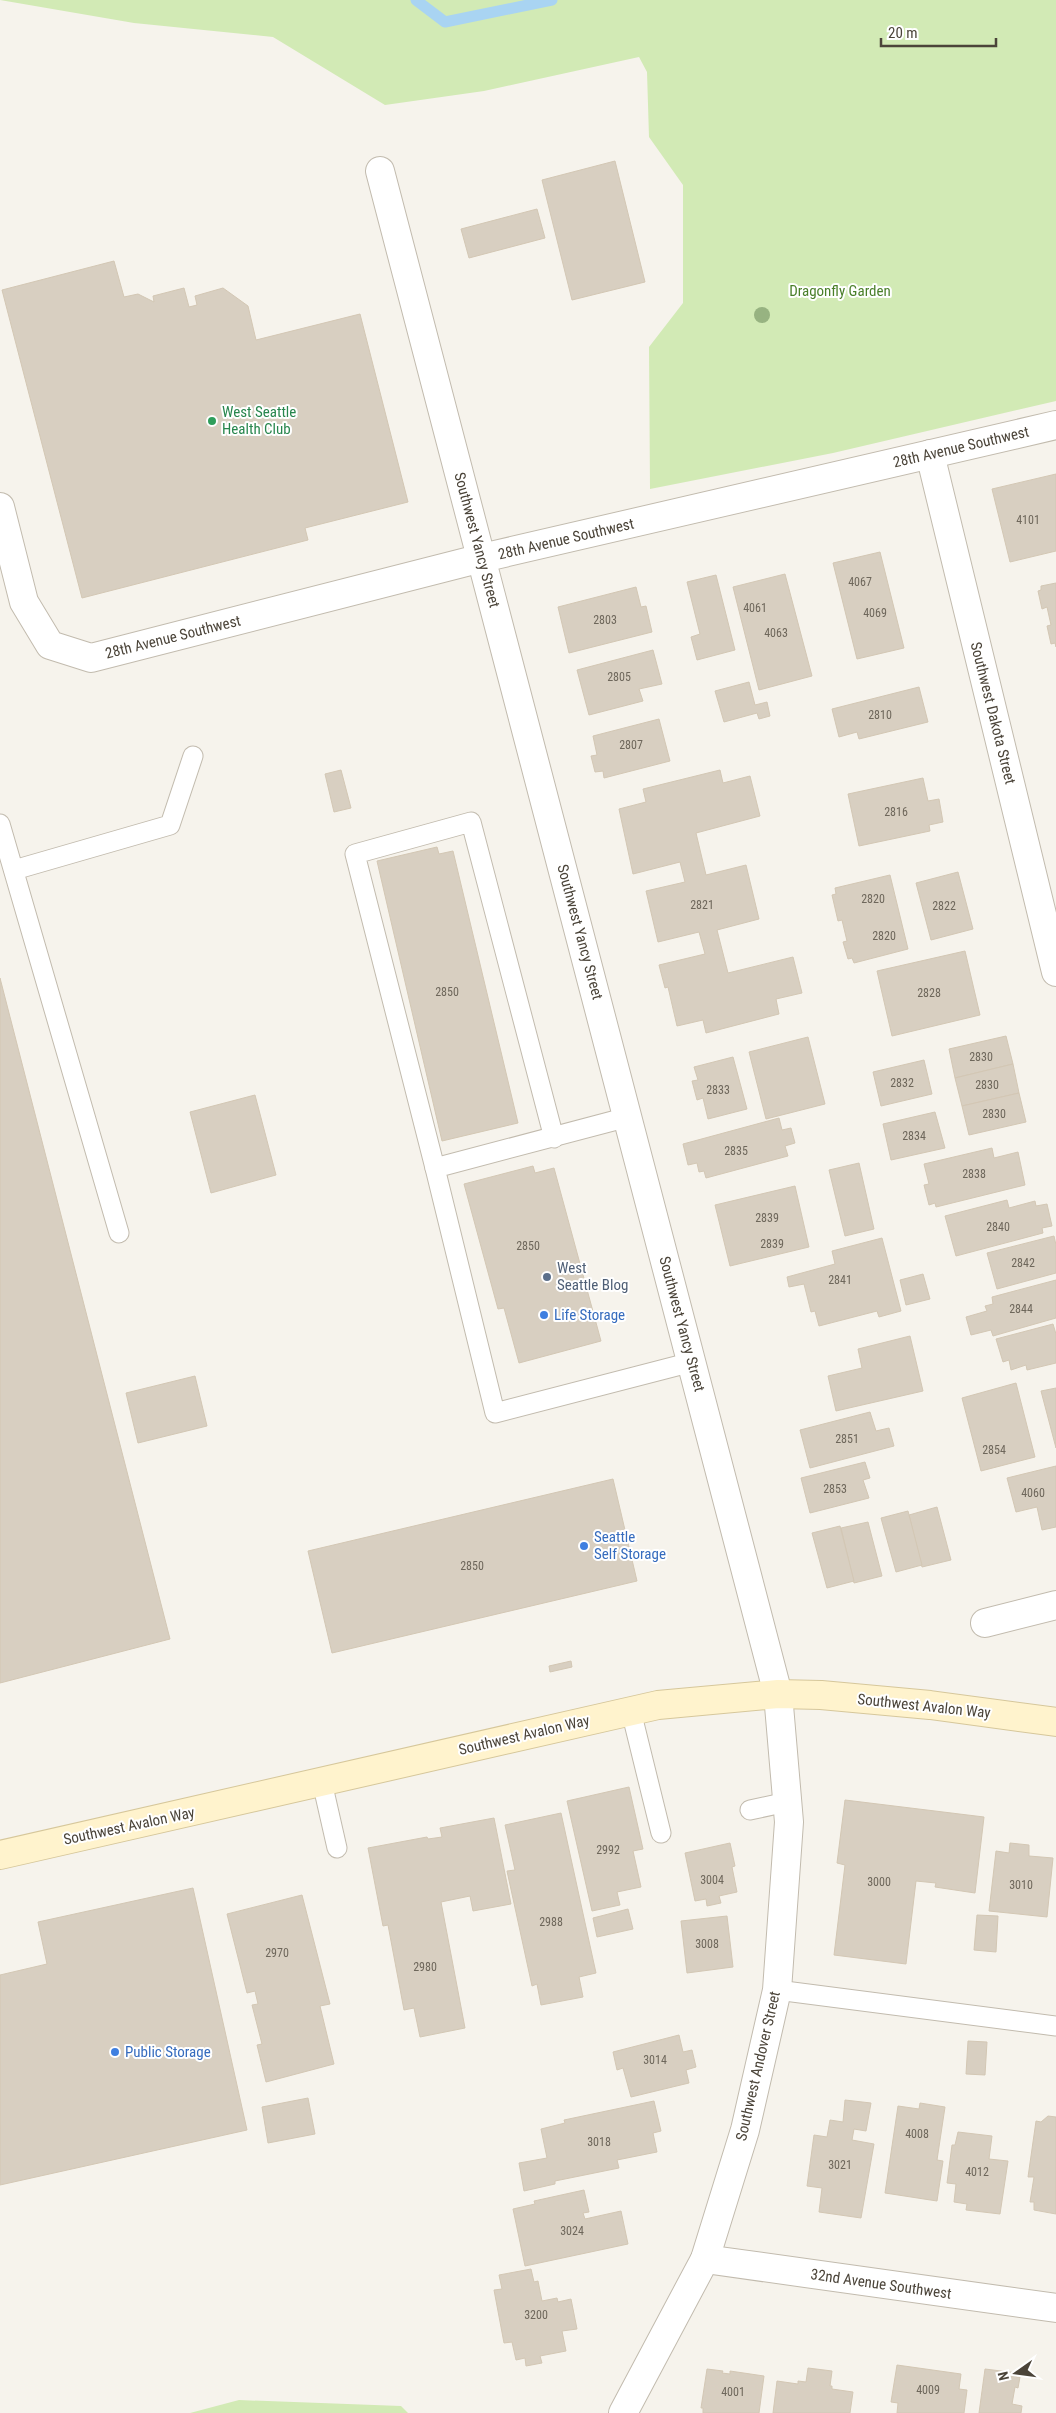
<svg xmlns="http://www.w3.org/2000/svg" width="1056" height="2413" font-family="'Roboto Condensed',sans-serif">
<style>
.green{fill:#d2eab5}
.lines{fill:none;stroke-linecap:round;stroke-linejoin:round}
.stream{stroke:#a9d4f2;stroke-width:11}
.building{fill:#d8cfc1;stroke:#d3c7b4}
.lane-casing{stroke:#c2bbae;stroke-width:21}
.street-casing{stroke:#c2bbae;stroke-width:30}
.secondary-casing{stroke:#d6c79b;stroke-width:30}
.lane{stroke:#fff;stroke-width:19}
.street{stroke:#fff;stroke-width:28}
.secondary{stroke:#fff3cd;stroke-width:28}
.tree{fill:#97b381}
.leisure-dot{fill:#2e9e5b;stroke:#fff;stroke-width:2}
.service-dot{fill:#5c6f8a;stroke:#fff;stroke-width:2}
.shop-dot{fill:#3f7fe0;stroke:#fff;stroke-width:2}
.labels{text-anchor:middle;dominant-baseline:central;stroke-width:4;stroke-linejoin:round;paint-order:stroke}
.number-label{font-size:12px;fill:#6e675b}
.park-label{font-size:15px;fill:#4a7f2a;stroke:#fff}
.leisure-label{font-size:15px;fill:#27864d;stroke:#fff;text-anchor:start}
.street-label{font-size:15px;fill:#4b4439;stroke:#fff}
.service-label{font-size:15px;fill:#4e5e75;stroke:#fff;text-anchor:start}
.shop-label{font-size:15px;fill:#366cbe;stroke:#fff;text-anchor:start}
</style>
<rect width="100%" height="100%" fill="#f6f3ec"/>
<g class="green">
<polygon points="0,0 1056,0 1056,401 833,453 650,489 649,347 683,303 683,185 649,137 647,72 639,57 484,91 385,105 273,37 134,23"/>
<polygon points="239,2400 401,2406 408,2413 190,2413"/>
</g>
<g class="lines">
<polyline class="stream" points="416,0 445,22 552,0"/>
</g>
<g class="building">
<polygon points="615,161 645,282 572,300 542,180"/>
<polygon points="537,209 545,238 469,258 461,229"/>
<polygon points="114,261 124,297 138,294 154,302 153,296 184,288 189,307 197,305 195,296 223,288 248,306 256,340 360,314 408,502 305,528 308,540 82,598 2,290"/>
<polygon points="1056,474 1056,551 1010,562 992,489"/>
<polygon points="880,552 904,648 857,659 833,563"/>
<polygon points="785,574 812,676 759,690 733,587"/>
<polygon points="716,575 735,650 697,660 691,637 700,634 687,582"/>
<polygon points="1056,583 1056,647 1055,643 1051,644 1047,626 1051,625 1047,607 1042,609 1038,591 1041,590 1041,586"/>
<polygon points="636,587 641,607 646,606 652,632 569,653 558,607"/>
<polygon points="653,650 662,684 639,689 643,701 589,715 577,670"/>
<polygon points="749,682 755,705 767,702 770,716 759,719 757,713 724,722 715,691"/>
<polygon points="919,687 928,722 859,739 857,732 839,737 832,709"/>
<polygon points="659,719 670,761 604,778 603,771 595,772 591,756 597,755 593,736"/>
<polygon points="341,770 351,808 334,812 325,774"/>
<polygon points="720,770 723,783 750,776 760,816 696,833 706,875 746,865 759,919 717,930 728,973 793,957 802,993 776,999 779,1014 706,1033 703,1020 677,1026 668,987 665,988 659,965 705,954 699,932 658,942 646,891 685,882 680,862 633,874 619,809 646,802 643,789"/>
<polygon points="923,778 928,801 939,799 943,822 929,825 930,831 859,846 848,794"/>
<polygon points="437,847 439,854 453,851 518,1123 442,1141 377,861"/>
<polygon points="958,872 973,929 931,940 916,883"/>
<polygon points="890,875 908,949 854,963 852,958 848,959 843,942 847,941 842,920 838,921 832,895 836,894 835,888"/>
<polygon points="965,951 980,1015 892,1036 877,971"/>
<polygon points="0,978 170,1639 0,1683"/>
<polygon points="1006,1036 1013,1064 955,1078 949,1049"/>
<polygon points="808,1037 825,1104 766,1119 749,1052"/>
<polygon points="733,1057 747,1109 708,1119 703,1098 697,1100 692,1081 698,1080 694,1067"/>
<polygon points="924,1060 932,1094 881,1106 873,1072"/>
<polygon points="1013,1064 1019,1093 962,1106 955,1078"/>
<polygon points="1019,1093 1026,1122 969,1135 962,1106"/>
<polygon points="255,1095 276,1175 211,1193 190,1112"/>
<polygon points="935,1112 945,1148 891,1160 883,1124"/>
<polygon points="779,1118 782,1130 791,1128 795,1143 785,1146 788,1156 706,1178 704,1171 699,1172 697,1163 688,1165 683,1144"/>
<polygon points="992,1148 994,1158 1018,1152 1025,1185 936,1207 935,1203 929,1205 924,1185 929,1184 924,1164"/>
<polygon points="859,1163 874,1229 845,1236 829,1170"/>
<polygon points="533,1166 535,1173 554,1168 601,1341 519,1363 504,1308 498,1309 464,1184"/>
<polygon points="795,1186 809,1247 730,1266 715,1205"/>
<polygon points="1007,1200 1009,1208 1035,1201 1036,1206 1047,1204 1052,1226 1042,1228 1043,1233 956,1256 945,1216"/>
<polygon points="1054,1236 1056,1245 1056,1273 997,1289 987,1253"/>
<polygon points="882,1238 901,1311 879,1317 877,1311 819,1326 815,1311 811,1312 804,1284 789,1287 787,1277 835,1264 832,1251"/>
<polygon points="923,1274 930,1299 906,1305 900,1280"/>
<polygon points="1056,1280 1056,1318 993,1336 991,1330 971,1335 966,1317 987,1311 985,1306 993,1304 992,1297"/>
<polygon points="1053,1324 1056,1334 1056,1363 1027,1370 1026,1365 1011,1370 1009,1360 1003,1362 996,1339"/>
<polygon points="910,1336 923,1391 836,1411 828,1376 862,1368 858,1349"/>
<polygon points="195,1376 207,1426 138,1443 126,1393"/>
<polygon points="1016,1383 1035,1457 981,1471 962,1398"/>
<polygon points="1056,1388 1056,1448 1041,1391"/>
<polygon points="870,1412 876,1431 889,1428 894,1446 810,1468 800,1430"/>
<polygon points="865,1462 870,1478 863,1480 869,1498 810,1513 801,1478"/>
<polygon points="1056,1466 1056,1527 1042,1530 1037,1507 1016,1512 1007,1478"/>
<polygon points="613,1479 637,1581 332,1653 308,1551"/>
<polygon points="937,1507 951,1560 922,1567 909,1515"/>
<polygon points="908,1511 922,1565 896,1572 881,1518"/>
<polygon points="868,1522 882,1576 854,1583 841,1528"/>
<polygon points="840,1526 854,1581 827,1588 812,1533"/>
<polygon points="571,1661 572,1667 550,1672 549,1666"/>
<polygon points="629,1787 643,1849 633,1851 641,1887 617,1892 620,1905 592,1911 567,1801"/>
<polygon points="845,1800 984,1817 975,1893 935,1887 936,1883 916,1881 906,1964 834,1955 845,1865 837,1863"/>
<polygon points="561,1813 596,1973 579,1977 583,1997 541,2005 537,1984 532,1986 507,1871 515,1870 505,1825"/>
<polygon points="494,1818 511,1904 473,1911 470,1896 441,1902 465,2028 420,2037 414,2008 404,2010 388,1925 383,1926 368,1848 427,1837 428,1839 442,1837 440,1828"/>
<polygon points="730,1843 735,1866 732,1867 737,1892 719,1896 721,1903 707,1906 706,1899 695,1901 685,1853"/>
<polygon points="1010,1843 1029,1845 1029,1856 1053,1858 1047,1917 989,1911 996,1851 1009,1853"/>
<polygon points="193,1888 247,2130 0,2185 0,1975 47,1964 38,1922"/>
<polygon points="302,1895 330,2004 320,2006 334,2064 266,2082 257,2045 262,2044 252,2005 258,2004 255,1991 247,1993 227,1914"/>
<polygon points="628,1909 633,1929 597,1937 593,1918"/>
<polygon points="977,1915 998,1916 996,1952 974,1950"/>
<polygon points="727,1916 733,1967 687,1973 681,1921"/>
<polygon points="679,2035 683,2052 692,2050 696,2067 686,2070 689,2083 631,2097 623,2068 617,2070 613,2052"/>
<polygon points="968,2041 987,2042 985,2075 966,2074"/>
<polygon points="308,2098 315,2134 268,2143 262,2107"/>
<polygon points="845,2100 871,2103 866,2131 854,2129 852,2140 874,2144 861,2218 819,2212 822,2188 807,2186 814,2135 827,2137 830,2120 843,2122"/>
<polygon points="654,2101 661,2131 653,2133 657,2152 617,2160 619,2168 555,2181 555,2184 524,2191 519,2163 547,2158 541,2129 565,2123 564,2120"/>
<polygon points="920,2103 945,2107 937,2160 943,2161 937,2201 885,2193 898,2106 919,2109"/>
<polygon points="1048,2116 1056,2117 1056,2214 1034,2210 1034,2202 1030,2202 1034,2177 1028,2177 1036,2121 1041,2122"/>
<polygon points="958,2132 992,2136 989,2159 1008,2161 1000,2214 966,2210 967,2204 954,2202 956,2184 947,2183 952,2145 955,2145"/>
<polygon points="584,2190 589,2212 583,2213 585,2219 621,2211 628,2244 525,2266 513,2209 535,2204 534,2201"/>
<polygon points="531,2269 534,2282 538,2281 542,2301 557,2298 558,2302 571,2299 577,2329 562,2331 566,2351 540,2356 542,2363 526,2366 525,2358 516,2360 512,2342 504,2343 494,2290 502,2289 499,2275"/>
<polygon points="897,2365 961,2374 959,2389 967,2390 964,2413 897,2413 898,2403 891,2402"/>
<polygon points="808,2368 832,2371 830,2386 832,2386 832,2389 853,2392 850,2413 773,2413 777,2381 798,2384 798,2381 806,2382"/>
<polygon points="707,2369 723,2371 722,2373 730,2374 730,2371 764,2376 759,2413 703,2413 703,2408 701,2408"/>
<polygon points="985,2369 1017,2373 1016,2377 1020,2377 1018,2388 1015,2387 1012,2404 1022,2406 1021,2413 979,2413"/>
</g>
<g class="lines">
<defs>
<g id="lane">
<polyline points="0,824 119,1233"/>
<polyline points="14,870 170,825 193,756"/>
<polyline points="628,1117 435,1168 495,1413 692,1362"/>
<polyline points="435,1168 355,854 471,822 554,1138"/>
<polyline points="631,1711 661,1833"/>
<polyline points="322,1782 337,1848"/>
<polyline points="750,1810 787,1802"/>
<polyline points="777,1990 1056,2026"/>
</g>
<g id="street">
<polyline points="380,171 778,1694 789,1822 777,1990 745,2130 705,2259 623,2413"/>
<polyline points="930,454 1056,972"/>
<polyline points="0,507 24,602 50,645 91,658 482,558 1056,425"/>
<polyline points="985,1623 1056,1605"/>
<polyline points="705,2259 1056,2308"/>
</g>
<polyline id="secondary" points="0,1855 658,1705 778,1694 821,1695 930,1705 1056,1722"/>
</defs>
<use href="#lane" class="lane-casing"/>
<use href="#street" class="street-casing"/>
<use href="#secondary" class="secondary-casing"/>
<use href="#lane" class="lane"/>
<use href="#street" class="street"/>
<use href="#secondary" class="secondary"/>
</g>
<circle class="tree" cx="762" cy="315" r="8"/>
<circle class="leisure-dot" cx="212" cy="421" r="5"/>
<circle class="service-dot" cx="547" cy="1277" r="5"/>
<g class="shop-dot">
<circle cx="544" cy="1315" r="5"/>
<circle cx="584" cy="1546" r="5"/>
<circle cx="115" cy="2052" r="5"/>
</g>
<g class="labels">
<g class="number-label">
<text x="1028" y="520">4101</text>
<text x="860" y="582">4067</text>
<text x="755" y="608">4061</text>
<text x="875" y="613">4069</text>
<text x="605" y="620">2803</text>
<text x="776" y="633">4063</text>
<text x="619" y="677">2805</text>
<text x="880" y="715">2810</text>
<text x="631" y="745">2807</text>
<text x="896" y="812">2816</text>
<text x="873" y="899">2820</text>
<text x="702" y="905">2821</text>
<text x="944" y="906">2822</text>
<text x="884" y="936">2820</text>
<text x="447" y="992">2850</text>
<text x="929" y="993">2828</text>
<text x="981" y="1057">2830</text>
<text x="902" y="1083">2832</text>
<text x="987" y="1085">2830</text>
<text x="718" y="1090">2833</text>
<text x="994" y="1114">2830</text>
<text x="914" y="1136">2834</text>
<text x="736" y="1151">2835</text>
<text x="974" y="1174">2838</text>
<text x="767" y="1218">2839</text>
<text x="998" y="1227">2840</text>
<text x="772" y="1244">2839</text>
<text x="528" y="1246">2850</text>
<text x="1023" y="1263">2842</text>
<text x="840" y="1280">2841</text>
<text x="1021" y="1309">2844</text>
<text x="847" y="1439">2851</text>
<text x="994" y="1450">2854</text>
<text x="835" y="1489">2853</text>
<text x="1033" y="1493">4060</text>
<text x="472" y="1566">2850</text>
<text x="608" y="1850">2992</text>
<text x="712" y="1880">3004</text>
<text x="879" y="1882">3000</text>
<text x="1021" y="1885">3010</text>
<text x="551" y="1922">2988</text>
<text x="707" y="1944">3008</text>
<text x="277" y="1953">2970</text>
<text x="425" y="1967">2980</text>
<text x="655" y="2060">3014</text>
<text x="917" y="2134">4008</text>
<text x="599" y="2142">3018</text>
<text x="840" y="2165">3021</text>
<text x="977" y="2172">4012</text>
<text x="572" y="2231">3024</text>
<text x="536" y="2315">3200</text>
<text x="928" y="2390">4009</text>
<text x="733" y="2392">4001</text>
</g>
<g class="park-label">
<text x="840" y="291">Dragonfly Garden</text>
</g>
<g class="leisure-label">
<text x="222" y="412">West Seattle<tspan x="222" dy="17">Health Club</tspan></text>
</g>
<g class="street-label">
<text transform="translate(961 447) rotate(-13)">28th Avenue Southwest</text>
<text transform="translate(566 539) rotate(-13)">28th Avenue Southwest</text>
<text transform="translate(477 540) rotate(75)">Southwest Yancy Street</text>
<text transform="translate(173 637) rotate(-14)">28th Avenue Southwest</text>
<text transform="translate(993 713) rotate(76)">Southwest Dakota Street</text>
<text transform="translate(580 932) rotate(75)">Southwest Yancy Street</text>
<text transform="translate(682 1324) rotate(75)">Southwest Yancy Street</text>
<text transform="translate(924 1706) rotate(6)">Southwest Avalon Way</text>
<text transform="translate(524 1735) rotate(-13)">Southwest Avalon Way</text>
<text transform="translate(129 1826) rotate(-12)">Southwest Avalon Way</text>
<text transform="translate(758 2066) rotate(-77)">Southwest Andover Street</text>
<text transform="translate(881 2284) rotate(8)">32nd Avenue Southwest</text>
</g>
<g class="service-label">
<text x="557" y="1268">West<tspan x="557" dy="17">Seattle Blog</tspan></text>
</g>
<g class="shop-label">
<text x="554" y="1315">Life Storage</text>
<text x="594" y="1537">Seattle<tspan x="594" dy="17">Self Storage</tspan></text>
<text x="125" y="2052">Public Storage</text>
</g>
</g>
<g transform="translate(1016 2373) rotate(256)" stroke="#ffffff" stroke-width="4" paint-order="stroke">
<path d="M0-4L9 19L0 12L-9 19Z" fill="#4b4439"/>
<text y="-8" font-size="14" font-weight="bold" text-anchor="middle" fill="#4b4439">N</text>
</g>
<path d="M881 38v8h115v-8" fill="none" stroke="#4b4439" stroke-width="2.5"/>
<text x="888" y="38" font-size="15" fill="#4b4439" stroke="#ffffff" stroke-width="4" paint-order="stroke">20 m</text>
</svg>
